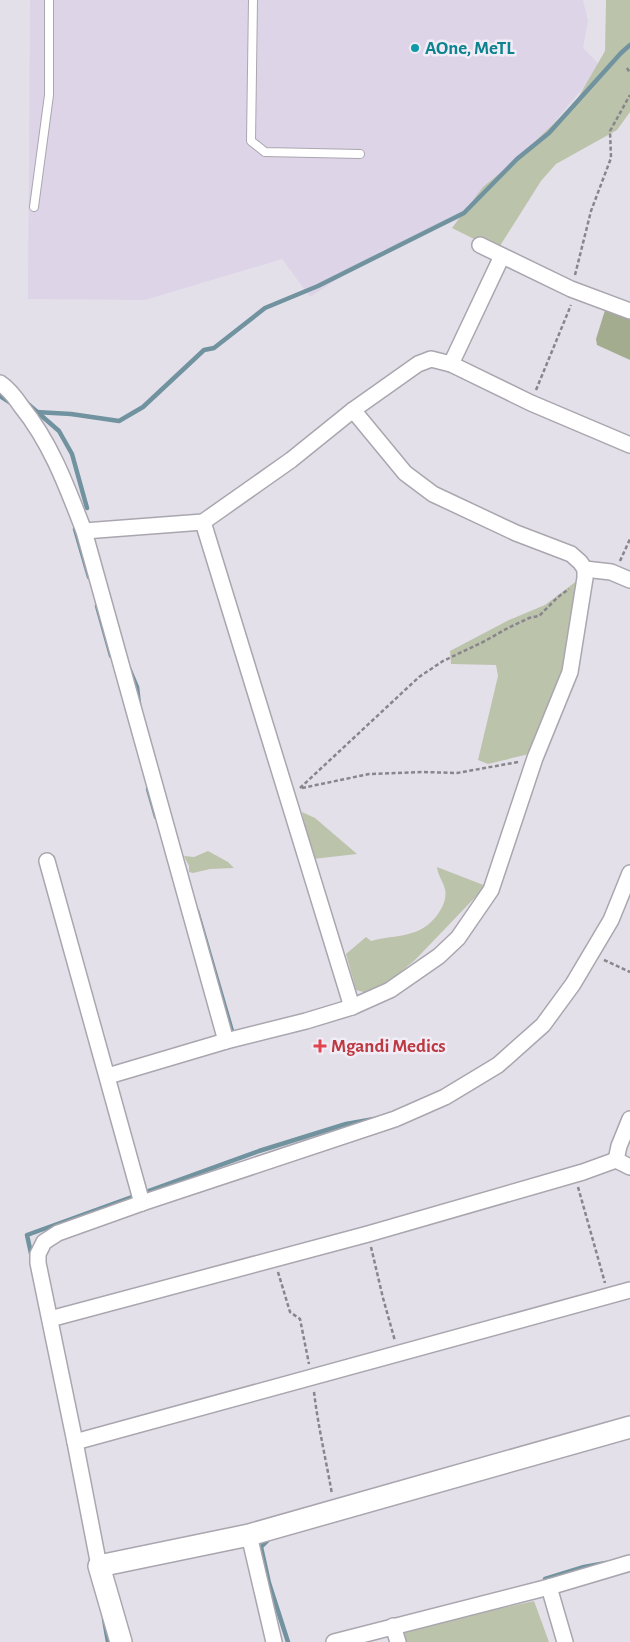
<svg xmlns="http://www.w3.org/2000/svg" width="630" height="1642" font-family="'Alegreya Sans',sans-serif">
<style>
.industrial{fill:#ddd4e8}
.green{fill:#bcc3ab}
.forest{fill:#a3ac8e}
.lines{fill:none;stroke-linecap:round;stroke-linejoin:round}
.stream{stroke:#70939f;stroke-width:4.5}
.lane-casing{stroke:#aaa6af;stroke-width:10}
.street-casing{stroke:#aaa6af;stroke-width:18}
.secondary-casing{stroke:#aaa6af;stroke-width:24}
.path{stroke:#89858c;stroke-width:2.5;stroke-dasharray:4 2.5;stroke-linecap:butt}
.lane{stroke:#fff;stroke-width:8}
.street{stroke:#fff;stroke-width:15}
.secondary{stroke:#fff;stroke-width:21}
.culture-dot{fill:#0f9aa8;stroke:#f1edf7;stroke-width:2}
.health-dot{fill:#e0444e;stroke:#f1edf7;stroke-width:2}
.labels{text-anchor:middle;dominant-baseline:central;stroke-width:5;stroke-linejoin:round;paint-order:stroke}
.culture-label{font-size:19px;font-weight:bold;fill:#0d838f;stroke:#f1edf7;text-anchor:start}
.health-label{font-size:19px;font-weight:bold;fill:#be3a42;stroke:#f1edf7;text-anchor:start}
</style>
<rect width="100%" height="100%" fill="#e4e0e9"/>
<polygon class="industrial" points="30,0 583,0 588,21 583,48 601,66 482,210 381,251 310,297 282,259 145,300 28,299"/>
<g class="green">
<polygon points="606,0 630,0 630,112 617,130 556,164 541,181 498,249 480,242 452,228 483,187 517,159 575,103 605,51"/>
<polygon points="578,580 569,655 529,754 488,764 478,760 498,676 496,665 451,664 450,651 509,620 545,605"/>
<polygon points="302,812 315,818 357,854 313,859"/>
<polygon points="208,851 228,862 234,868 210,869 193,873 189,872 189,866 184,856 194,857"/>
<path d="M437,867L486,886L416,959L395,977L367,993L356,990L346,954L366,937L371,941C397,934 420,939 438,914C443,906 447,899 445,889C443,881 438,876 437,867Z"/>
<polygon points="534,1601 549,1642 401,1642 399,1631"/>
</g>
<polygon class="forest" points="606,307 630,310 630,360 597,345 596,339"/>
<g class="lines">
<g class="stream">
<polyline points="0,396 11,403"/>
<polyline points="28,404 59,431 72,454 87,508"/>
<polyline points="36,412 71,414 119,421 143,407 204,350 214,348 265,308 318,286 464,213 517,159 549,133 621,53 630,45"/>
<polyline points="75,529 89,577"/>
<polyline points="97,606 111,656"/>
<polyline points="129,668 137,687 139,704"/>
<polyline points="148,789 156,817"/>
<polyline points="197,911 234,1038"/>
<polyline points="32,1258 27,1235 259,1151 346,1124 374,1119"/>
<polyline points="270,1538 261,1547 269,1583 288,1642"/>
<polyline points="545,1579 584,1567 606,1563"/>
<polyline points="104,1619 108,1642"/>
</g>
<defs>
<g id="lane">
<polyline points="253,0 251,141 265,152 360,154"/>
<polyline points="34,207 49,95 49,0"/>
</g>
<g id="street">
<polyline points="480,245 571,289 630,311"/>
<polyline points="451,364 502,256"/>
<path d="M0,383C9,389 15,397 21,406C51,443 67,487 84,531L226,1041"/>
<polyline points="353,410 405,473 433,494 516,533 571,554 580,562 585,569 611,572 630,580"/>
<polyline points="203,522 352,1007"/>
<polyline points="84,531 203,522 291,460 353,410 418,364 431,359 451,364 531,403 630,445"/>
<polyline points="47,861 142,1203"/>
<polyline points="108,1076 226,1041 306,1021 352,1007 390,990 439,956 458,938 491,890 535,758 570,672 585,578 585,569"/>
<polyline points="616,1160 619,1146 630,1119"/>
<polyline points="50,1319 368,1234 583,1172 616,1160 630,1167"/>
<polyline points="75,1442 630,1290"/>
<polyline points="249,1535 274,1642"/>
<polyline points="99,1566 75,1442 38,1263 38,1254 44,1242 58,1233 142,1203 395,1119 445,1097 498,1065 543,1025 573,984 611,920 630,873"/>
<polyline points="549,1587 565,1642"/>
<polyline points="393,1626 398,1642"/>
<polyline points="334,1642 549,1587 630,1563"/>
</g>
<polyline id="secondary" points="121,1642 99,1566 249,1535 630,1427"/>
</defs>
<use href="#lane" class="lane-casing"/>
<use href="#street" class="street-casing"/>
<use href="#secondary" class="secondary-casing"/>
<g class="path">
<polyline points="627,68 630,73"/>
<polyline points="575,275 591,211 611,158 610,131 630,95"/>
<polyline points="536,390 571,305"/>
<polyline points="620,561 630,539"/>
<polyline points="300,788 419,677 443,661 483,642 508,628 529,618 539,616 558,597 569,589"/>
<polyline points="302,788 369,774 423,772 457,773 518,762"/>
<polyline points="604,960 630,972"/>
<polyline points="578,1187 605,1283"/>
<polyline points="371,1247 383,1298 395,1341"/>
<polyline points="278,1272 290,1312 300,1319 309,1364"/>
<path d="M314,1392C318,1426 326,1460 332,1494"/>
</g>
<use href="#lane" class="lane"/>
<use href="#street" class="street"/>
<use href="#secondary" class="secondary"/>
</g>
<circle class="culture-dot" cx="415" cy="48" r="5"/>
<path class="health-dot" d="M317.5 1038.5h5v5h5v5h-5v5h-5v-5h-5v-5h5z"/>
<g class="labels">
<g class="culture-label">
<text x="425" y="48">AOne, MeTL</text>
</g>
<g class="health-label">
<text x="331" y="1046">Mgandi Medics</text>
</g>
</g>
</svg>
